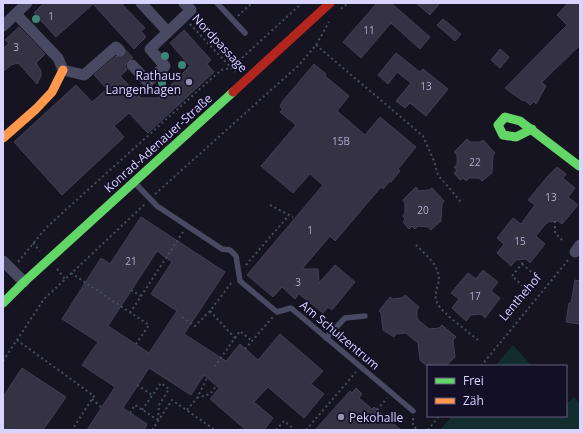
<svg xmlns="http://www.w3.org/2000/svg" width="583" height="433" font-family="'Open Sans',sans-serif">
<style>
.green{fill:#132c2d}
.building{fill:#343243;stroke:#433f54;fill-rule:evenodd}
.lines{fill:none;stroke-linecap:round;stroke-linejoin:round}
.street-tunnel{stroke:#333142;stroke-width:11;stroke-dasharray:11 5.5;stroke-linecap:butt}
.path{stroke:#44505f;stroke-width:2;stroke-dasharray:2 3;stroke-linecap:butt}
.lane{stroke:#4a4962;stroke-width:5.5}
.street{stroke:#4a4962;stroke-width:11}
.fast{stroke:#63d668;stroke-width:9}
.slow{stroke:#ff974d;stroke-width:9}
.jam{stroke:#b3261e;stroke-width:9}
.tree{fill:#3e8478}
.poi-dot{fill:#9591b1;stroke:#130f26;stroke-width:1.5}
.labels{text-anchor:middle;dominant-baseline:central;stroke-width:3.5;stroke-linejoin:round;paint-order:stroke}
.number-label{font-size:10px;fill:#b0acd0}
.street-label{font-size:12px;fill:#d9d4ff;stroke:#130f26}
.poi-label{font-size:12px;fill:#d9d4ff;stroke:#130f26;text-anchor:end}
</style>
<rect width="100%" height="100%" fill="#161421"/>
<g class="green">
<polygon points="513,345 532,366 495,366"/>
<polygon points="574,397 580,403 580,430 440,430 452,416 566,416 566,404"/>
</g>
<g class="building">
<polygon points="44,3 121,3 145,28 141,31 146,37 134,49 93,4 56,37 34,13"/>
<polygon points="377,3 391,3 430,37 420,49 391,23 361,58 343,42"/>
<polygon points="416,3 440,3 430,15"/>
<polygon points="568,3 580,3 580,45 542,82 546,86 536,104 534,102 530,105 524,100 523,101 505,88 567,25 557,15"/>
<polygon points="443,19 461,34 455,41 437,25"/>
<polygon points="19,27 45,54 36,63 41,71 41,76 37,84 18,63 11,65 3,72 3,49 9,43 5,40"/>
<polygon points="184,30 211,60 207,64 214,72 148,133 129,113 114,126 124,137 62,195 14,142 76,85 92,102 107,89 94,75 116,56 121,58 125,56 127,51 133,58 127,60 125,66 127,70 120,76 141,98 158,98 190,66 170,43"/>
<polygon points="500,49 509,57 500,68 491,60"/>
<polygon points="396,53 420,72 423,69 448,89 426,116 410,103 405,108 396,101 411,83 397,72 388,84 378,75"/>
<polygon points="314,64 326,74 325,76 349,96 337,111 365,135 380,117 416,147 398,169 400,171 391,182 390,181 383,189 381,187 335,241 330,236 302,269 318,269 319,283 335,265 355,282 332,310 328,307 323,313 299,294 295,299 282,287 273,297 247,275 323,185 310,174 293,193 261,166 296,125 280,112 283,109 280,107 282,102"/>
<polygon points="467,139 470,142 480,142 483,140 495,153 493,155 492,173 482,181 479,178 469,178 466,181 463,178 460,180 454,173 457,171 454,167 457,165 457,155 454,152"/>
<polygon points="557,167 566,174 563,178 575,188 568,197 578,205 562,224 558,221 548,222 543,227 536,236 545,244 530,263 526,259 516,260 511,266 497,253 504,244 497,238 513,218 521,224 535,205 528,200 548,176"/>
<polygon points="416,187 419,191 429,190 432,188 444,201 442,204 441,221 431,230 428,227 418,226 415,229 412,226 409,229 403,222 405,219 403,216 405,213 405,203 403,200"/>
<path d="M141,217L225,272L184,334L226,361L240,344L258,360L280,334L323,371L311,384L324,394L304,418L268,387L254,402L273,418L264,430H246L210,399L219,388L204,375L191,395L149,368L123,408L147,424L144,430H87L115,387L82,365L98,342L62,319L101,258L110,264ZM157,251L172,262L151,294L177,311L149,353L108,326Z"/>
<polygon points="483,270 498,282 491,291 500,298 485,318 481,314 471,315 466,321 452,308 459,299 451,293 468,273 476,279"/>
<polygon points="575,280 580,281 580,324 566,322 569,303 571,303"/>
<polygon points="405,295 419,307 417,310 417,319 429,329 439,328 442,325 456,337 453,340 455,357 446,366 443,364 427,366 420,360 418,343 406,333 396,334 394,337 383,330 381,313 379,311 390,297 393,299 402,298"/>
<polygon points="22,368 66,397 43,430 3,430 3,397"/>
<polygon points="356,388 362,394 359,398 372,409 374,407 401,430 315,430 350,391 352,393"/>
</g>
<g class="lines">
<polyline class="street-tunnel" points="120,51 132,65"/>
<g class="path">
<polyline points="341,9 348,3"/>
<polyline points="238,16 252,3"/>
<polyline points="190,24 235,72"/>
<polyline points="316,45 423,136 434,161 438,175 461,202"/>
<polyline points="155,194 299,65 316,45 329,22"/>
<polyline points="270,205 293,217"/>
<polyline points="555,221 555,233 562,240"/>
<polyline points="33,243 40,251"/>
<path d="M416,245C425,254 438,264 439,278C439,286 433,294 437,303C443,314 469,332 479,341"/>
<polyline points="18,262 46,228 70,206 221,70 231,68 302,3"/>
<polyline points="522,264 534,274"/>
<polyline points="246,265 289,215"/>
<polyline points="57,269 65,279"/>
<polyline points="71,273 149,325 136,344"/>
<polyline points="523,286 512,276 522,264 523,260"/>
<polyline points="131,290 141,296"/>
<polyline points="210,311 235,338 215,366"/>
<polyline points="130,313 183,232"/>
<polyline points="182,317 195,326 210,311 232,282"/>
<polyline points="235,338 240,331 252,341"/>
<polyline points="17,340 94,396 72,430"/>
<polyline points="245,349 273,317"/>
<polyline points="3,361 44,299 145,204"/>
<polyline points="481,366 569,259"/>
<polyline points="137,385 152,395"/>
<polyline points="197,398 210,394 216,386"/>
<polyline points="92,399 101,407"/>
<polyline points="142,410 161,383 169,389 159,405 158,419"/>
<polyline points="187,410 197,398 208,376"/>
<polyline points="377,410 387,398"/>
<polyline points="130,413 135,405 158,420"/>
<polyline points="413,418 413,426 418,430"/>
<polyline points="152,430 172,400 215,430"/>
<polyline points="276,430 284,421 295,430"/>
<polyline points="306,430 356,372"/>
<polyline points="428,430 439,416"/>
</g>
<g class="lane">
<polyline points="217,3 245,33"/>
<polyline points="134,182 157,206 222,249 230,250 236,256 240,281 277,312 291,308 413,411"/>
<polyline points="326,338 345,318 365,316"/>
</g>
<g class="street">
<polyline points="141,3 168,32 191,10 184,3"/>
<polyline points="16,14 58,58 63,70 84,75 116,47 120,51"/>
<polyline points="3,26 27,3"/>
<polyline points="132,65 148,82 165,66 150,49 168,32"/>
<polyline points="575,252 580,245"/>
<polyline points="3,261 24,282"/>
</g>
<g class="fast">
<polyline points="532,129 516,137 503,135 498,125 505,117 520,121 579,166"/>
<polyline points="3,303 24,282 233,92"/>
</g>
<polyline class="slow" points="3,138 36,109 52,92 63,70"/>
<polyline class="jam" points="233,92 330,3"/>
</g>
<g class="tree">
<circle cx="36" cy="19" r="4"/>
<circle cx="165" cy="56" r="4"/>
<circle cx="182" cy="65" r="4"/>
<circle cx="162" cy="83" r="4"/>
</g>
<g class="poi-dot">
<circle cx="189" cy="82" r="4"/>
<circle cx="341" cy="417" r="4"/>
</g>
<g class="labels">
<g class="number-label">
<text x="51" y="16">1</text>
<text x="369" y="30">11</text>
<text x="16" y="47">3</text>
<text x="426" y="86">13</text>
<text x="341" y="141">15B</text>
<text x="475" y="162">22</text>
<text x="551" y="197">13</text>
<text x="423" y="210">20</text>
<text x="310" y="230">1</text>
<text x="520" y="241">15</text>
<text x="131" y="261">21</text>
<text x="298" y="282">3</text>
<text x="475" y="296">17</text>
</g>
<g class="street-label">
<text transform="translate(220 43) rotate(47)">Nordpassage</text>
<text transform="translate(158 143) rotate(-42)">Konrad-Adenauer-Straße</text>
<text transform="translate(520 297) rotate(-50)">Lenthehof</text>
<text transform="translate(340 335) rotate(40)">Am Schulzentrum</text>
</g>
<g class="poi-label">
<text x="181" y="75">Rathaus<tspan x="181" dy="14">Langenhagen</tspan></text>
<text x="349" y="417" text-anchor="start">Pekohalle</text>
</g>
</g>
<rect width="583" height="433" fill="none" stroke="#d9d4ff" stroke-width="8"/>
<rect x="427" y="365" width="140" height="52" fill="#130f26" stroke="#625e7d"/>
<rect x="435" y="378" width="20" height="6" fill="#63d668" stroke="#625e7d"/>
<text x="463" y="385" font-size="12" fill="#d9d4ff">Frei</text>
<rect x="435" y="398" width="20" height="6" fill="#ff974d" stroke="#625e7d"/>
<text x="463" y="405" font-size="12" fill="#d9d4ff">Zäh</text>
</svg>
